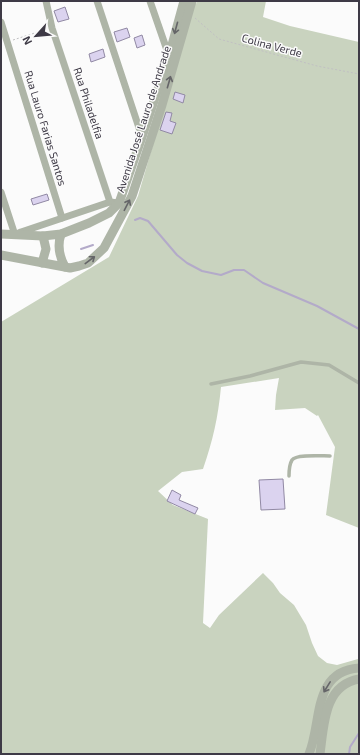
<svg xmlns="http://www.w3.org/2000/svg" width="360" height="755" font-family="'Exo 2',sans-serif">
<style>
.green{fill:#c9d3bf}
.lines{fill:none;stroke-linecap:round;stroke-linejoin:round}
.stream{stroke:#b3aac9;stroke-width:2}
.building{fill:#dbd3ef;stroke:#9189a4}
.path{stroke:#c1c0c3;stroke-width:1;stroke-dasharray:2 2;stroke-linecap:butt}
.service{stroke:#aeb5a7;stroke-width:3.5}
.minor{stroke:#aeb5a7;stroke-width:7}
.tertiary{stroke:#aeb5a7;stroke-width:9}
.oneway{stroke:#656568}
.labels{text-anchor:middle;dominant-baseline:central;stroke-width:3;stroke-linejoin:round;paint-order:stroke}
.street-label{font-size:11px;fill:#3e3a46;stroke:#fbfbfb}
</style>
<rect width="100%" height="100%" fill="#fbfbfb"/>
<path class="green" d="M197,1H266L263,17L290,26L359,42V528L326,515L335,447L318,415L317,416L305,408L275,410L276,395L279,378L221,387C218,418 213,440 203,469L182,472L158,491L173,505L208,519L203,623L210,628L219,615L263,573L273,583L280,593L294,605L306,625L312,643L318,656L327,663L337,665L358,659L359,663V754H1V322L109,257L138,196L194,4H196Z"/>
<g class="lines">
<g class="stream">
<polyline points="135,220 140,218 148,221 177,255 187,263 202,271 221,275 234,270 244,270 263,283 317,306 359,329"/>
<polyline points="81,249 93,245"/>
<polyline points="349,754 350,747 359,733"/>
</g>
</g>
<g class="building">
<polygon points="65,7 69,19 58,22 54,11"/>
<polygon points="127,28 130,37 117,42 114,32"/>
<polygon points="142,35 145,45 137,48 134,38"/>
<polygon points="103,49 105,57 91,62 89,54"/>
<polygon points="175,92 185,95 183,103 173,99"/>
<polygon points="166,112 172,113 170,121 176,123 172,134 160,130"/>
<polygon points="47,194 49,200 33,205 31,199"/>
<polygon points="283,479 285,509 261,510 259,480"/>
<polygon points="172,490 181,495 179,500 198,508 195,514 167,501"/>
</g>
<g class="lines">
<g class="path">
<polyline points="195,18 219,39 317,66 359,74"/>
<polyline points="13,40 44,30"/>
</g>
<g class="service">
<polyline points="211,384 250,376 301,362 329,365 359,383"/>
<path d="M289,476C289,471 289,465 292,460C296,454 321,456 330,456"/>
</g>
<g class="minor">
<polyline points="46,1 52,28 110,202 119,203"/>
<polyline points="97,1 142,137"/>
<polyline points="150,1 169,56"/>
<polyline points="1,22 62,218"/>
<polyline points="1,192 15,235 21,232 110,202"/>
</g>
<g class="tertiary">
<polyline points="1,234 43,236 61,234 89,223 109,213 119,203 142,137 169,56 184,1"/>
<path d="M61,234C57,246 59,256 65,267"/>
<polyline points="1,255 70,268 79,266 88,263 104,248 132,196 162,105 192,1"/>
<polyline points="42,263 46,249 43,236"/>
<path d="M309,754C322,723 312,671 359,668"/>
<path d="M320,754C324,725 324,685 359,679"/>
</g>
</g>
<defs><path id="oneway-shaft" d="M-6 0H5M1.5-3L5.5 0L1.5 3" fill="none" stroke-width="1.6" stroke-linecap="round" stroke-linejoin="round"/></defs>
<g class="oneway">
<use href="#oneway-shaft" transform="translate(176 28) rotate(105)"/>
<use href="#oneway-shaft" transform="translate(169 82) rotate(-74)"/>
<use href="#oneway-shaft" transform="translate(127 205) rotate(-63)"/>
<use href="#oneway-shaft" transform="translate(90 260) rotate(-37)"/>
<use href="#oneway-shaft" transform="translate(327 687) rotate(122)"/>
</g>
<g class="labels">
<g class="street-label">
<text transform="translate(272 45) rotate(15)">Colina Verde</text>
<text transform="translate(89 103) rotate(72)">Rua Philadelfia</text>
<text transform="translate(143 119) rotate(-72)">Avenida José Lauro de Andrade</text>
<text transform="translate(46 128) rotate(73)">Rua Lauro Farias Santos</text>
</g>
</g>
<rect width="360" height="755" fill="none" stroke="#3e3a46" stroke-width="4"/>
<g transform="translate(36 36) rotate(243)" stroke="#fbfbfb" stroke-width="3" paint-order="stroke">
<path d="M0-3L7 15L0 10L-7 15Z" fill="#3e3a46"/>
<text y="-6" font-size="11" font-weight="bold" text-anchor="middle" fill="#3e3a46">N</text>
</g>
</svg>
